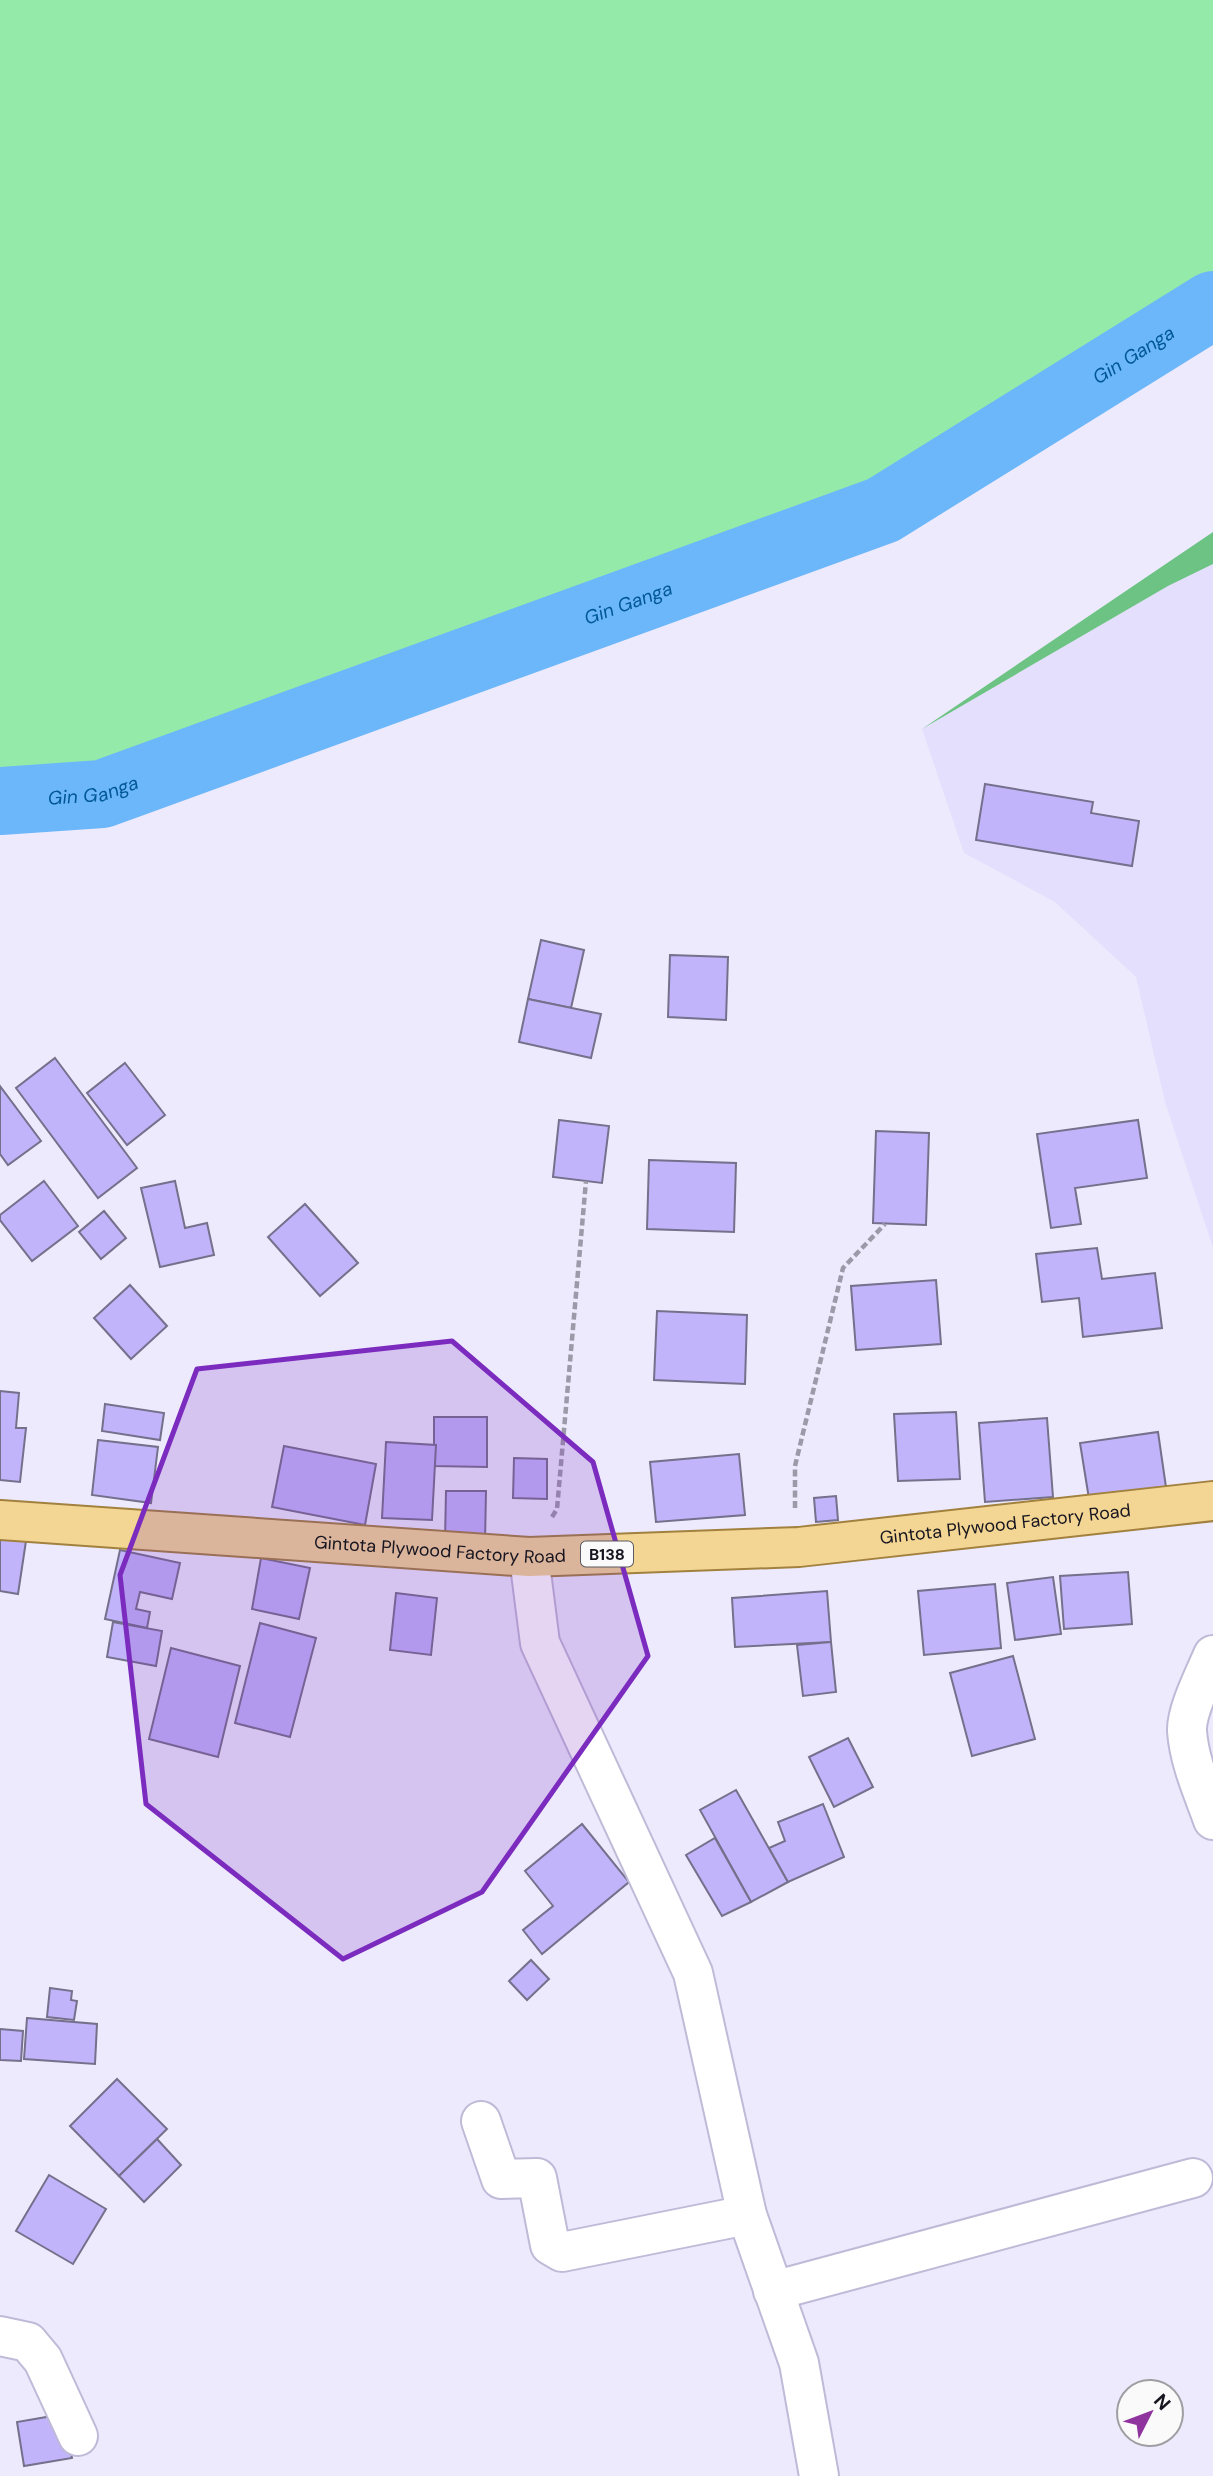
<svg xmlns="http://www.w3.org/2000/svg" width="1213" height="2476" font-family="'DM Sans',sans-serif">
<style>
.built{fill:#e4dffd}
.green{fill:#93eaa9}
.forest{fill:#6dc384}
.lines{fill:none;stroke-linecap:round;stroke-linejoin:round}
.river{stroke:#6cb6fa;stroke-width:68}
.building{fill:#c1b4fa;stroke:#75708b;stroke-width:2}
.minor-casing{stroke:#bfbad7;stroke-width:42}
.major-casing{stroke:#a1813d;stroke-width:42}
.path{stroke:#9c99a9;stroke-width:4.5;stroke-dasharray:7 3.5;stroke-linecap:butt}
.minor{stroke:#fff;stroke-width:38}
.major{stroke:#f3d694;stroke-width:38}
.marked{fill:#7b2cbf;fill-opacity:0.2;stroke:#7b2cbf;stroke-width:5;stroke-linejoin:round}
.labels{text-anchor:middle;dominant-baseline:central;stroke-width:6;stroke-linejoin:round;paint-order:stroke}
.shield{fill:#fafafa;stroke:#5b5a61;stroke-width:2}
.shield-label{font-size:16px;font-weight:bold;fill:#17151f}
.street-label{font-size:18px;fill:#17151f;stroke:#fafafa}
.water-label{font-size:19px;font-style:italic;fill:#005896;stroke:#fafafa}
</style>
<rect width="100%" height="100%" fill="#edeafd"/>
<polygon class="built" points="1213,564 1213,1248 1165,1102 1136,977 1055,902 964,853 922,729 1168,586"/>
<polygon class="green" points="0,0 1213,0 1213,305 883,510 102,794 0,801"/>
<polygon class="forest" points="1213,532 1213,564 1168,586 922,729"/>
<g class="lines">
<path class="river" id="s1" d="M0,801L102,794L883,510L1213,305"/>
</g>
<g class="building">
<polygon points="985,784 1093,802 1091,813 1139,821 1132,866 976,840"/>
<polygon points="541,940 584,950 571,1008 528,999"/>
<polygon points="670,955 728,957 726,1020 668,1017"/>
<polygon points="528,999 601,1014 591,1058 519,1042"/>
<polygon points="55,1058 137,1168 98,1198 16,1088"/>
<polygon points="125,1063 165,1115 127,1145 87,1093"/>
<polygon points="0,1086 41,1141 8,1165 0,1154"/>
<polygon points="559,1120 609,1126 602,1183 553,1177"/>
<polygon points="1138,1120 1147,1178 1075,1188 1081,1224 1051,1228 1037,1134"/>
<polygon points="876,1131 929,1133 926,1225 873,1223"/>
<polygon points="649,1160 736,1163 734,1232 647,1229"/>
<polygon points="44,1181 78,1226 32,1261 0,1220 0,1215"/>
<polygon points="175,1181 185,1228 207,1223 214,1255 160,1267 141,1188"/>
<polygon points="305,1204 358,1263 320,1296 268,1237"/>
<polygon points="104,1211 126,1238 101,1259 79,1232"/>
<polygon points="1097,1248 1102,1279 1155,1273 1162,1328 1083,1337 1079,1298 1042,1302 1036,1254"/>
<polygon points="936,1280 941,1344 856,1350 851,1286"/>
<polygon points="130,1285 167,1326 131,1359 94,1318"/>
<polygon points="657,1311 747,1315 745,1384 654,1380"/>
<polygon points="0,1391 19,1393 16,1428 26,1428 20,1482 0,1480"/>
<polygon points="105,1404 164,1413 160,1440 102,1431"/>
<polygon points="956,1412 960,1479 898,1481 894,1414"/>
<polygon points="434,1417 487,1417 487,1467 434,1466"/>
<polygon points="1047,1418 1053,1497 985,1502 979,1423"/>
<polygon points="1158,1432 1167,1494 1090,1505 1080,1443"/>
<polygon points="98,1440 158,1447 151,1503 92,1495"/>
<polygon points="386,1442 436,1445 432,1520 382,1518"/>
<polygon points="284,1446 376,1464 365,1525 272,1507"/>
<polygon points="739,1454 745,1515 656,1522 650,1462"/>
<polygon points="514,1458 547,1459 547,1499 513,1498"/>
<polygon points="446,1491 486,1491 485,1542 445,1541"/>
<polygon points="836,1496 838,1520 816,1522 814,1498"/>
<polygon points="0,1537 26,1541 18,1594 0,1591"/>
<polygon points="120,1550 180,1563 172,1599 140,1592 136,1609 150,1612 147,1628 105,1619"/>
<polygon points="261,1558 310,1568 299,1619 252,1609"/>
<polygon points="1128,1572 1132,1624 1064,1629 1060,1576"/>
<polygon points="1053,1577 1061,1634 1015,1640 1007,1583"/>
<polygon points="995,1584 1001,1648 924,1655 918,1591"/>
<polygon points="827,1591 831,1642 735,1647 732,1598"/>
<polygon points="396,1593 437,1598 431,1655 390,1650"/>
<polygon points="113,1622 162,1631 156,1666 107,1657"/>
<polygon points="260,1623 316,1638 290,1737 235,1723"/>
<polygon points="831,1642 836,1692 803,1696 797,1645"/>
<polygon points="171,1648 240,1666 218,1757 149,1739"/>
<polygon points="1013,1656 1035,1739 972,1756 950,1673"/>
<polygon points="848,1738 873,1787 834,1807 809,1757"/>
<polygon points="736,1790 788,1882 751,1902 700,1810"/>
<polygon points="823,1804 844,1857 788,1882 769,1848 785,1841 778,1822"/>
<polygon points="582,1824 629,1882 542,1954 523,1930 553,1906 525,1871"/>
<polygon points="715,1838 751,1902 722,1916 686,1855"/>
<polygon points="531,1960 549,1979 527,2000 509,1981"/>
<polygon points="50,1988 72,1991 71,2000 77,2001 74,2020 47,2017"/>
<polygon points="27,2018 97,2024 95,2064 24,2059"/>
<polygon points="0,2029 23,2031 21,2061 0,2060"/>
<polygon points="117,2079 167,2129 119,2176 70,2126"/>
<polygon points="157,2139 181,2165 144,2202 119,2176"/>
<polygon points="49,2175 106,2209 73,2264 16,2231"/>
<polygon points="64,2414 72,2458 24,2466 17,2422"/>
</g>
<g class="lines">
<defs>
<g id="minor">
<polyline points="529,1557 540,1643 693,1973 747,2215 799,2363 819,2476"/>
<path d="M1213,1655C1205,1674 1186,1711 1187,1731C1189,1761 1203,1792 1213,1820"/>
<polyline points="481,2121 501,2179 537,2178 550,2245 562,2252 747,2215"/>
<polyline points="773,2291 1193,2178"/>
<polyline points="0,2336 28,2342 43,2360 78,2436"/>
</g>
<g id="major">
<path id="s2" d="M0,1520L529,1557L799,1547L1213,1501"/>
</g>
</defs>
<use href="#minor" class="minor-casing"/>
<use href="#major" class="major-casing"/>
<g class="path">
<polyline points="795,1508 795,1466 843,1268 885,1224"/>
<polyline points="552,1517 557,1509 586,1181"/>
</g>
<use href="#minor" class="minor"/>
<use href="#major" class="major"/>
</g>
<path class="marked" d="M452,1341L593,1462L648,1656L482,1892L343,1959L146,1804L120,1575L197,1369Z"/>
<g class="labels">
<rect class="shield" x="581" y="1541.5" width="52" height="25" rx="5"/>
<g class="shield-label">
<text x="607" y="1554">B138</text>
</g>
<g class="street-label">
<text stroke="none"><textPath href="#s2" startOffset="1008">Gintota Plywood Factory Road</textPath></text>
<text stroke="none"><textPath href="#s2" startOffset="441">Gintota Plywood Factory Road</textPath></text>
</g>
<g class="water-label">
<text stroke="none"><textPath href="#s1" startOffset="1228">Gin Ganga</textPath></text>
<text stroke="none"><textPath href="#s1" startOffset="662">Gin Ganga</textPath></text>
<text stroke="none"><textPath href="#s1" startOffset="94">Gin Ganga</textPath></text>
</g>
</g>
<g transform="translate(1150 2413) rotate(48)"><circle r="33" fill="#fafafa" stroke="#9f9ea2" stroke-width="2"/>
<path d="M0-5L12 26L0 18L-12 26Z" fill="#8f339e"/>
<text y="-10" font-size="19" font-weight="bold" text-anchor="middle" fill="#17151f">N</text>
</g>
</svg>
